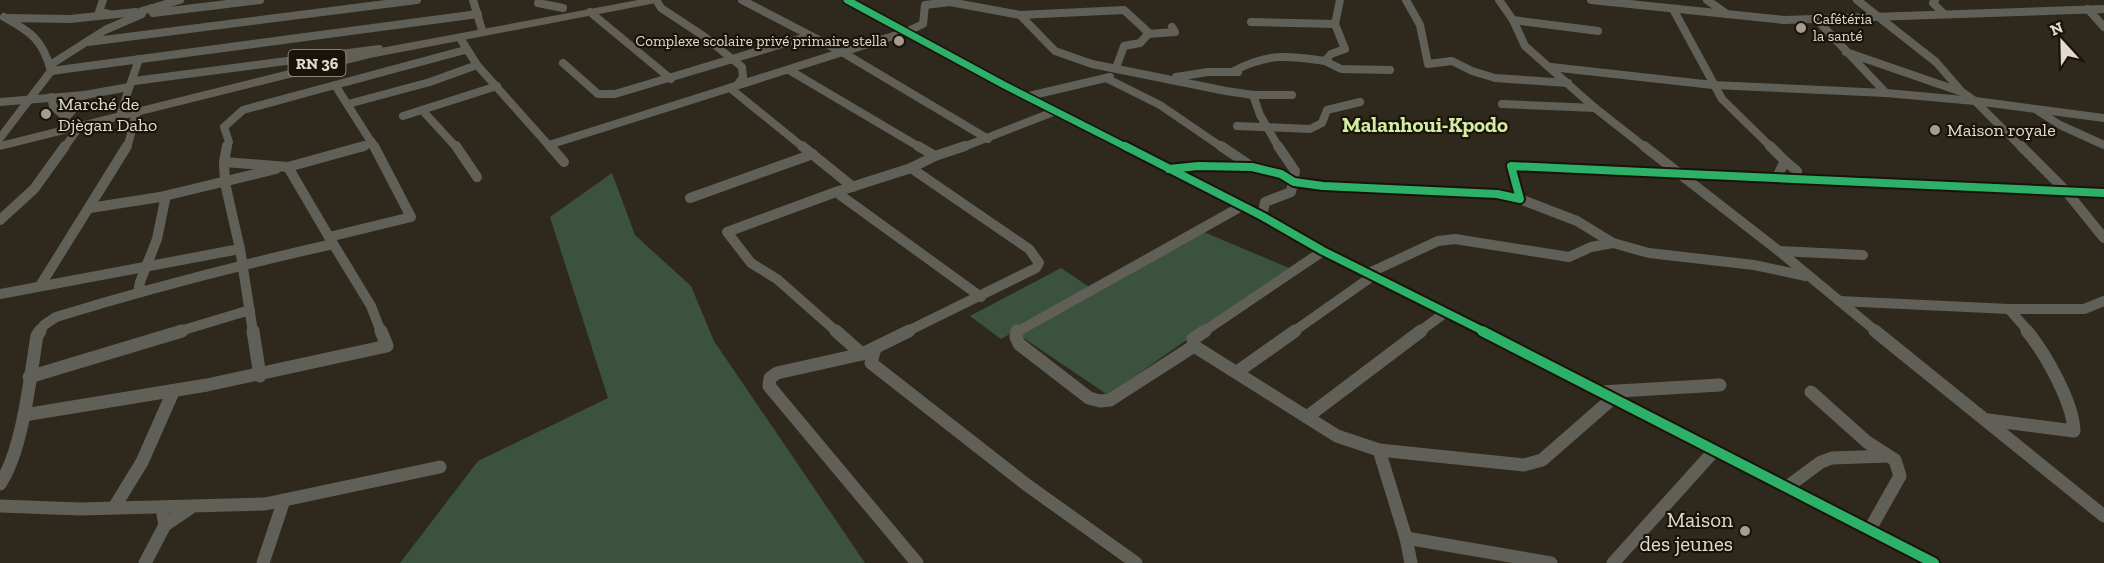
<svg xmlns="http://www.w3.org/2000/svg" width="2104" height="563" font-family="'Zilla Slab',serif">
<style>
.green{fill:#3a523e}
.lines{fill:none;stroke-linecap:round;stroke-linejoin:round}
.minor-far2{stroke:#616058;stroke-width:8}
.minor-far1{stroke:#616058;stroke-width:10}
.minor{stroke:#616058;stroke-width:13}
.primary{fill:#626054;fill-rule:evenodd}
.cycleway-far2-casing{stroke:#19130a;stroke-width:10}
.cycleway-far1-casing{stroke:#19130a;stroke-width:12}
.cycleway-casing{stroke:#19130a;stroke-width:14}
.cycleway-far2{stroke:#2db169;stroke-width:7}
.cycleway-far1{stroke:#2db169;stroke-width:8}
.cycleway{stroke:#2db169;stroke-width:10}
.poi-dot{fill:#a59c90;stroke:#19130a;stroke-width:2}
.labels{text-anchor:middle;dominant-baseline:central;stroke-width:4.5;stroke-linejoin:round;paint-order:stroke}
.far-poi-label{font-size:15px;fill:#e4dbce;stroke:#19130a;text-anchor:start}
.shield{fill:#19130a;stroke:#a79f93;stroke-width:1.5}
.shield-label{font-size:16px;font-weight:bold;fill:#e4dbce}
.poi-label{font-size:18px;fill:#e4dbce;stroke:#19130a;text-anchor:start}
.quarter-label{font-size:21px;font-weight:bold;fill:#d2eda3;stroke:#19130a}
.near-poi-label{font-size:21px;fill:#e4dbce;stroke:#19130a;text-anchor:end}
</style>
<rect width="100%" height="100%" fill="#2f281d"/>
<g class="green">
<polygon points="612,173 635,235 691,286 714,341 865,563 400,563 478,461 608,398 550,217"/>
<polygon points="1204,232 1289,268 1108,395 1019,335"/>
<polygon points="1061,268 1091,288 1001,339 970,316"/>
</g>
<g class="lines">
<g class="minor-far2">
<polyline points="103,0 99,12 109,14"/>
<polyline points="473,0 482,30"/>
<polyline points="656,0 661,8 705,37 742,67 743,77 738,84"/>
<polyline points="742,0 842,52 988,139"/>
<polyline points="847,0 1004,85 1128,148"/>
<polyline points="1340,0 1335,24 1345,49 1331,54 1325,61 1341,69 1390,70"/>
<polyline points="1406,0 1420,25 1428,64 1452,61 1472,71 1495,78 1568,83"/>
<polyline points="1499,0 1513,20 1525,46 1595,108 1646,148"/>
<polyline points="1591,0 1784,20 2104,9"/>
<polyline points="1707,0 1727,14"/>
<polyline points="1857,0 1936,62 1962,92 1975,101 2022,148"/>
<polyline points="1935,0 1933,3 1943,13"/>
<polyline points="538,3 563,8"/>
<polyline points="1673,9 1722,99 1772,148"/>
<polyline points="2088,9 2104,27"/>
<polyline points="590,12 671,79"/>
<polyline points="153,13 260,0"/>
<polyline points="1020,15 1124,10 1149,33 1140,43 1124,46 1116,68"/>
<path d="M4,17C31,32 43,40 51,71L478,14"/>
<polyline points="8,18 70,19 136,12"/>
<polyline points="1513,20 1598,31"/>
<polyline points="1817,20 1886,93"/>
<polyline points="1251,22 1335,24"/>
<polyline points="1148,34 1175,32 1172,27"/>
<polyline points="460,38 477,65 551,148"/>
<polyline points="88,42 417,0"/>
<polyline points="1846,52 1959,91"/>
<polyline points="563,63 598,94 615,94 809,36"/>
<polyline points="50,65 105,30 142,14 142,11 180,0"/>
<polyline points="1551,67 1713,85 1886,93 1975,101 2104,118"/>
<polyline points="789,70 921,148"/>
<path d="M1232,72C1267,53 1287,55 1325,61"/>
<polyline points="1176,77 1208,72 1238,72"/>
<polyline points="1106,78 1160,105 1223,148"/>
<polyline points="134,81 379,49"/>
<polyline points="730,88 804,148"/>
<polyline points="1253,95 1260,115 1279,148"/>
<polyline points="1029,96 1110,77"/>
<polyline points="51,97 53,106 66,118"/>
<polyline points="0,102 85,95 129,87"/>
<polyline points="348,104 430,82 477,65"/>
<polyline points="1502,104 1595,108"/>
<polyline points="422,110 457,148"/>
<polyline points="2038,111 2060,125 2104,145"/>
<polyline points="121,112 139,59"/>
<polyline points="403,116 497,86"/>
<polyline points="66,126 66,118 85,95"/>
<polyline points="1237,126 1310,129 1322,123 1327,110 1360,102"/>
<polyline points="0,138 51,71"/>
<polyline points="549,145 906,32 923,24 925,5 950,2 1020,15 1055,51 1092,64 1226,91 1253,95 1292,95"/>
<polyline points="64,148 80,126"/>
<path d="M126,148C133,136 131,122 138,111"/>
<polyline points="227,148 229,142 224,127 243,110 335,85"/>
<polyline points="361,148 372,142"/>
<polyline points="375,148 335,85 465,50"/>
<polyline points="961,148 1056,111"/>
</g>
<g class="minor-far1">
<polyline points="227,146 224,162 288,167"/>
<polyline points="374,146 411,217 329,237 371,306 381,332"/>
<polyline points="456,146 477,177"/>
<polyline points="550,146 564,162"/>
<polyline points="802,146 853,187"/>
<polyline points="918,146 935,156"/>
<polyline points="1125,146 1262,216 1323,251 1485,332"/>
<polyline points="1221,146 1252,167"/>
<polyline points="1644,146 1779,251 1877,332"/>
<polyline points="1770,146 1785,161 1776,179"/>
<polyline points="2021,146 2065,190 2104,238"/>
<polyline points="1785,161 1797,171 1797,180"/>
<polyline points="224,162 225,183 240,249"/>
<polyline points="1169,169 1198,166 1252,167 1281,174 1294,182 1323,186 1497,194 1520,199 1511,166 2104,193"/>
<polyline points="836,192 981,297"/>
<polyline points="160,197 276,169"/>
<polyline points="690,198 813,154"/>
<polyline points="1520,199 1577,221 1613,243 1649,253 1754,265 1806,276"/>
<polyline points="90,208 160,197 165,200 157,239 140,282 139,287 143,290"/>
<polyline points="1262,216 1265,202 1291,192 1295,171 1278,146"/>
<polyline points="0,220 34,189 65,146"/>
<polyline points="329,237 288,167 364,146"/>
<polyline points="1779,251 1863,255"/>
<polyline points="1369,273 1438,241 1455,239 1569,257 1591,247 1613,243"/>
<polyline points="40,286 127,146"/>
<polyline points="0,294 240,249 253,332"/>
<polyline points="1839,301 2009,309 2084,309 2104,301"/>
<polyline points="2009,309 2029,332"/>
<path d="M39,332L44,325L56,317C147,289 240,265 333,244"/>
<polyline points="177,332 250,310"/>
<polyline points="837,332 777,279 751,263 727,232 836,192 911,168 935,156 965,146"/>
<polyline points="906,332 1036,268 1039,263 1029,249 911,168"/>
<polyline points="1017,332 1242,206"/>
<polyline points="1203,332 1323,251"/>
<polyline points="1293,332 1374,275"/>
<polyline points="1419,332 1446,312"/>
</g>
<g class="minor">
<polyline points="253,331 260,376"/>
<polyline points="836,331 862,354"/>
<polyline points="909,331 862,354 777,373 770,378 769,386 917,563"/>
<polyline points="1017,331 1016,337 1019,344 1089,398 1100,401 1110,400 1194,346 1193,339 1205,331"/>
<polyline points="1482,331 1934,563"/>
<polyline points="1875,331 2104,516"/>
<polyline points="1194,346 1337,436 1379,450 1524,465 1542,460 1613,398"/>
<polyline points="875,348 871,363 1027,485 1136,563"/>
<polyline points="1237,372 1295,331"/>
<polyline points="29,377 182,331"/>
<polyline points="1601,392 1720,385"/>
<polyline points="1811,392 1867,442 1895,460 1900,476 1870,529"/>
<polyline points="24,415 207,385 387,346 381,331"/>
<polyline points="1307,417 1421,331"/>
<path d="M1988,420L2074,431C2073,402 2045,353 2027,331"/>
<polyline points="1379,450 1406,538 1411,563"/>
<path d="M0,484C23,450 30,377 37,336L40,331"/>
<polyline points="1787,487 1821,462 1832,458 1888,456"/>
<polyline points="0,506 80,509 265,504 440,467"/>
<polyline points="115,506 142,462 173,392"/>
<polyline points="165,525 190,508"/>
<polyline points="1406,538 1551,563"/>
<polyline points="145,563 165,525 162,508"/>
<polyline points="263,563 284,500"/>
<polyline points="1613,563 1715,450"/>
</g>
<polygon class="primary" points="638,0 662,0 656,3 370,58 0,150 0,142 370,50"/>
<defs>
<polyline id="cycleway-far2" points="847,0 1004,85 1128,148"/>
<g id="cycleway-far1">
<polyline points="1125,146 1262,216 1323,251 1485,332"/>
<polyline points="1169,169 1198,166 1252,167 1281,174 1294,182 1323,186 1497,194 1520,199 1511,166 2104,193"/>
</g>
<polyline id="cycleway" points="1482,331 1934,563"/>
</defs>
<use href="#cycleway-far2" class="cycleway-far2-casing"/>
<use href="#cycleway-far1" class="cycleway-far1-casing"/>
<use href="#cycleway" class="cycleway-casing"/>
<use href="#cycleway-far2" class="cycleway-far2"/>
<use href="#cycleway-far1" class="cycleway-far1"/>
<use href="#cycleway" class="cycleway"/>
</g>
<g class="poi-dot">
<circle cx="1801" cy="28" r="6"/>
<circle cx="899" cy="41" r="6"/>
<circle cx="46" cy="114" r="6"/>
<circle cx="1935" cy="130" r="6"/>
<circle cx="1745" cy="531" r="6"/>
</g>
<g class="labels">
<g class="far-poi-label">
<text x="1813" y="19">Cafétéria<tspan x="1813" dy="17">la santé</tspan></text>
<text x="887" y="41" text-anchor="end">Complexe scolaire privé primaire stella</text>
</g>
<rect class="shield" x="288.5" y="50" width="57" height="26" rx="4.5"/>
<g class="shield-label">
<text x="317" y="63">RN 36</text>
</g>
<g class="poi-label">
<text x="58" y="104">Marché de<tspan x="58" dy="21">Djègan Daho</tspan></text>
<text x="1947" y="130">Maison royale</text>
</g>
<g class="quarter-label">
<text x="1425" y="124">Malanhoui-Kpodo</text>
</g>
<g class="near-poi-label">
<text x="1733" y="519">Maison<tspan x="1733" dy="24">des jeunes</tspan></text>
</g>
</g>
<g transform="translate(2062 42) rotate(338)" stroke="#19130a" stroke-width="4.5" paint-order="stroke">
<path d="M0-4.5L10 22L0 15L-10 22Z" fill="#e4dbce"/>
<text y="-9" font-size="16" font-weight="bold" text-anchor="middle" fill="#e4dbce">N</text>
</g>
</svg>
